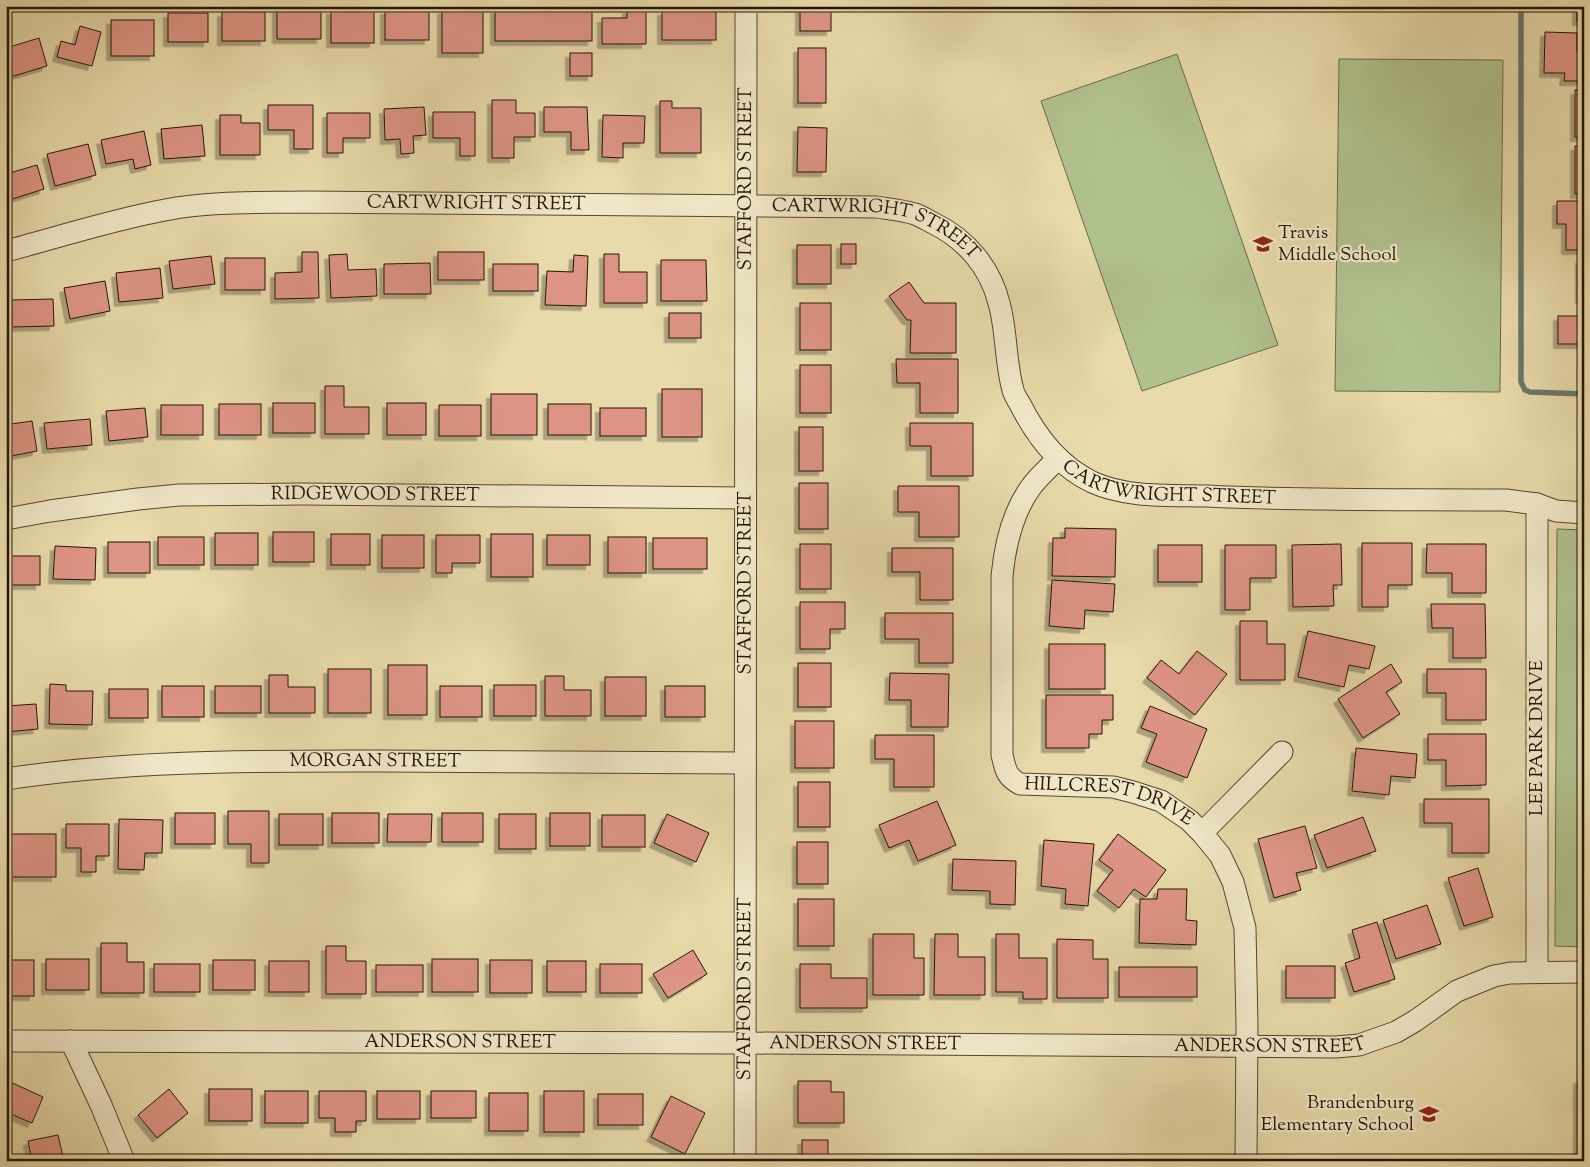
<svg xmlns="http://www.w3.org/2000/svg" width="1590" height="1167" font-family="'Sorts Mill Goudy',serif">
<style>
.green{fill:#b0c18d;stroke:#6a6b4a}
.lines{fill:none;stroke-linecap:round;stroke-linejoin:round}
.stream{stroke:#6a776d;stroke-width:5.5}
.building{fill:#de9485;stroke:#241506;filter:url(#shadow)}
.minor-casing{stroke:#55462f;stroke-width:23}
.minor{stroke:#f0e7c8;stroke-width:21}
.labels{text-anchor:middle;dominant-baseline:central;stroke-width:4.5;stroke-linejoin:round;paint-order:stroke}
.street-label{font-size:19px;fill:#241506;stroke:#f0e7c8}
.poi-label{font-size:19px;fill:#241506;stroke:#f0e7c8;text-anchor:start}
</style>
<defs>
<filter id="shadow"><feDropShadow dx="-4.5" dy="4.5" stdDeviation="0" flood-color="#0004"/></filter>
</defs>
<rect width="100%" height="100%" fill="#e8daaa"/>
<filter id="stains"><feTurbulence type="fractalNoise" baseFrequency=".004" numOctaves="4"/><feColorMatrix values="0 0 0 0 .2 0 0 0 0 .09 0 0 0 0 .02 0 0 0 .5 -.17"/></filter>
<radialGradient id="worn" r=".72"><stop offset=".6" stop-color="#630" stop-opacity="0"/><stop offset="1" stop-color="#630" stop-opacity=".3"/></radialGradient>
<g class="green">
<polygon points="1177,54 1278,345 1142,391 1041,101"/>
<polygon points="1339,59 1503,60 1500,392 1335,391"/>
<polygon points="1557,529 1584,530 1584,947 1555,946"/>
</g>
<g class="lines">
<polyline class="stream" points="1521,6 1521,382 1525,390 1530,392 1584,394"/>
</g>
<g class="building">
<polygon points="277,6 292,6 292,10 321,10 321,39 277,39"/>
<rect x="800" y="6" width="31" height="25"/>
<rect x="1577" y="6" width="7" height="15"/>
<rect x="442" y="9" width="41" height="44"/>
<rect x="495" y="9" width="97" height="32"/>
<polygon points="627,9 646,9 646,44 602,44 602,18 627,18"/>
<rect x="331" y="10" width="43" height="33"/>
<rect x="385" y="10" width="44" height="30"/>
<rect x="662" y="11" width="54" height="29"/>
<rect x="222" y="12" width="43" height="29"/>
<rect x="168" y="13" width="40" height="29"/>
<rect x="111" y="20" width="43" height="36"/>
<polygon points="80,26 101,32 92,66 57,57 61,41 75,45"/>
<polygon points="1545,32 1577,33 1577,51 1584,52 1584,81 1564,81 1565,73 1544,73"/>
<polygon points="39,38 47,66 7,78 6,48"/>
<rect x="798" y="48" width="28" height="55"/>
<rect x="570" y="53" width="22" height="23"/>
<rect x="1575" y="90" width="9" height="47"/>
<polygon points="492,100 516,100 516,113 535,113 535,137 514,137 514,158 492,158"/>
<polygon points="660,101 672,101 672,108 701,108 701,153 660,153"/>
<polygon points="268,105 313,105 313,149 294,149 294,130 268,130"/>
<polygon points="424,107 426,135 413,136 414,153 401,154 400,139 385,140 384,109"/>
<polygon points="544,107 587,107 589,150 571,150 571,132 544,132"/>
<polygon points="433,112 475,112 475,156 460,156 460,138 433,138"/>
<polygon points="327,113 370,113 370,138 343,138 343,153 327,153"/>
<polygon points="220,115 241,115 241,123 260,123 260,155 220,155"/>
<polygon points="603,115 645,116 644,143 623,143 623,158 602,157"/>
<polygon points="202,125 205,156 164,159 161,129"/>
<polygon points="798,127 827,128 826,172 797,172"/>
<polygon points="144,131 151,165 135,169 133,159 106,164 101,140"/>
<polygon points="88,144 96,175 55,186 47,154"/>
<rect x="1575" y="146" width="9" height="48"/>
<polygon points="37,165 44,189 6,201 6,174"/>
<polygon points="1557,201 1584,201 1584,250 1566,250 1566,224 1557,224"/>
<rect x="841" y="244" width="15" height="20"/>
<rect x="797" y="245" width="34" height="39"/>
<polygon points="302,252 318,252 319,298 275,299 275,273 302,272"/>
<rect x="438" y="252" width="46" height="28"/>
<polygon points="347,254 348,270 376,269 377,296 331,298 329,255"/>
<polygon points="604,254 619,254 619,272 647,272 647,303 604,303"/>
<polygon points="574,255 588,256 586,306 545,305 547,271 573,272"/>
<polygon points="211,256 215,284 173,289 169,261"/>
<rect x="225" y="258" width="40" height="32"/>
<rect x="1580" y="259" width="4" height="40"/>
<polygon points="661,260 706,260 707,301 661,301"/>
<polygon points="430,263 431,294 384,294 384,264"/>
<rect x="493" y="264" width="45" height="27"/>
<polygon points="160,268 163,298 119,302 116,273"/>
<polygon points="105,281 110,311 70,319 64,288"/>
<polygon points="909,282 924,303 956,303 956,353 910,353 911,320 907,320 889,296"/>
<polygon points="53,299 54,326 12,327 12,300"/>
<rect x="800" y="303" width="31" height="47"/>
<rect x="669" y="313" width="32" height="25"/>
<rect x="1558" y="316" width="26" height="28"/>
<polygon points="896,359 958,359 958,413 920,413 920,383 897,383"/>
<rect x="800" y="365" width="31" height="48"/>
<polygon points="325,386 344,386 344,407 369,407 369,434 325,434"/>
<rect x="662" y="389" width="40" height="48"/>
<rect x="491" y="394" width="46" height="41"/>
<rect x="273" y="403" width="42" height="30"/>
<rect x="387" y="403" width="39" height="32"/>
<rect x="219" y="404" width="42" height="31"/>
<rect x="548" y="404" width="43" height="31"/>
<rect x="161" y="405" width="42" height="30"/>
<rect x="439" y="405" width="42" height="31"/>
<polygon points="145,408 148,437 109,441 106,411"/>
<rect x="600" y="408" width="46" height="28"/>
<polygon points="6,415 9,415 11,424 32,421 37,451 6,457"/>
<polygon points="90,419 92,445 47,449 44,423"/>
<polygon points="910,423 973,423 973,476 931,476 931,446 910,446"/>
<rect x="799" y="427" width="24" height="44"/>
<rect x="799" y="483" width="29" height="46"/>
<polygon points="898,486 959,486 959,537 919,537 919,512 898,512"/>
<polygon points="1065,528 1116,529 1115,577 1052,576 1053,538 1065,538"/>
<rect x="273" y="532" width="41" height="30"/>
<rect x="215" y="533" width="43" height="32"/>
<rect x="331" y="534" width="39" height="31"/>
<rect x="491" y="534" width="42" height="43"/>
<rect x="382" y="535" width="42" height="33"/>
<polygon points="436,535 480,535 480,563 452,563 452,573 436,573"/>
<rect x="547" y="535" width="43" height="30"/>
<rect x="158" y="537" width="46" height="28"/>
<rect x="608" y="537" width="38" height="36"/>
<rect x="653" y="538" width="54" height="31"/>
<rect x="108" y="542" width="42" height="31"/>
<polygon points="1362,543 1412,543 1412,585 1388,585 1388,607 1362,607"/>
<rect x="800" y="544" width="31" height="45"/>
<polygon points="1341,544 1342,585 1333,585 1334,606 1293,607 1292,545"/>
<polygon points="1427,544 1486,544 1486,593 1452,593 1452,573 1426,573"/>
<rect x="1158" y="545" width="44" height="37"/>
<polygon points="1225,545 1276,545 1276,578 1250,578 1250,610 1225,610"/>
<polygon points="55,546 96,548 95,580 53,579"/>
<polygon points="892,548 953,548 953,600 920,600 920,572 892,572"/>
<rect x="6" y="556" width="34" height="29"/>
<polygon points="1052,580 1115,584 1113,612 1085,610 1084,629 1049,626"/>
<polygon points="800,602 845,602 845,629 830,629 830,649 800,649"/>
<polygon points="1431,604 1485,604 1486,658 1453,658 1453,628 1432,628"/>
<polygon points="885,613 953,613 953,663 919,663 919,639 885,639"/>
<polygon points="1240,621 1267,621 1267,644 1285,644 1285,680 1240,680"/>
<polygon points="1308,631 1375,646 1369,669 1349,665 1344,687 1298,677"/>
<rect x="1049" y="644" width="56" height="45"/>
<polygon points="1197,651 1227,674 1195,715 1147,678 1161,660 1179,674"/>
<rect x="798" y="663" width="33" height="44"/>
<polygon points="1391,664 1402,682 1386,692 1400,714 1363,738 1338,699"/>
<rect x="388" y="665" width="39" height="50"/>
<rect x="328" y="669" width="43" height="44"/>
<polygon points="1427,669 1486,669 1486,720 1446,720 1446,693 1427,693"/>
<polygon points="890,673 949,674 948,727 911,727 911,700 889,700"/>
<polygon points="269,675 288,675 288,687 315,687 315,713 269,713"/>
<polygon points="545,676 564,676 564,690 591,690 591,716 545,716"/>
<rect x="605" y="677" width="41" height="39"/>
<polygon points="50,684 66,685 66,691 93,691 92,725 49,724"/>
<rect x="494" y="685" width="42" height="31"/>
<rect x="162" y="686" width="42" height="31"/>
<rect x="215" y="686" width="46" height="27"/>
<rect x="440" y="686" width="42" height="31"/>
<rect x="665" y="686" width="40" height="31"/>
<rect x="109" y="689" width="39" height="29"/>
<polygon points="1046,695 1113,695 1113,720 1102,720 1102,734 1089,734 1089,748 1046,748"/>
<polygon points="36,704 38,729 6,732 6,706"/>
<polygon points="1150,706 1207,729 1187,778 1146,762 1157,734 1141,728"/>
<rect x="795" y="721" width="39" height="47"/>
<polygon points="1428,734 1486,734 1486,785 1446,786 1446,760 1428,760"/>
<polygon points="875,735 934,735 934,787 894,787 894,759 875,759"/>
<polygon points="1356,748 1417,754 1415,778 1391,776 1389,795 1352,791"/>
<rect x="798" y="782" width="32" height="45"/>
<polygon points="1424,799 1489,799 1489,853 1452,853 1452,823 1424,823"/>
<polygon points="937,801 956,845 918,861 909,840 889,848 879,825"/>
<polygon points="228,811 269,811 269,863 251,863 251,844 228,844"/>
<rect x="175" y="813" width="40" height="31"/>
<rect x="332" y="813" width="47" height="30"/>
<rect x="442" y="813" width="41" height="29"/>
<rect x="550" y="813" width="40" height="33"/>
<rect x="279" y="814" width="44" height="31"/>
<polygon points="388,814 432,814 431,842 387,842"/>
<rect x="499" y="814" width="37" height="35"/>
<polygon points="667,814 709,833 696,862 654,843"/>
<rect x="602" y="815" width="43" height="32"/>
<polygon points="1363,817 1376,851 1327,868 1314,835"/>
<polygon points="119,819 163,820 162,853 145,853 144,870 118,869"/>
<polygon points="66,824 109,824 109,856 96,856 96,872 81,872 81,848 66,848"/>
<polygon points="1305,826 1317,868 1296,873 1301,890 1274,898 1258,839"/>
<rect x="11" y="834" width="45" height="43"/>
<polygon points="1118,834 1166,870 1146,897 1134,889 1119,908 1097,891 1113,870 1099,860"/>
<polygon points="1044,840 1094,844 1088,906 1065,904 1066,889 1041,886"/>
<rect x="797" y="842" width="31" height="42"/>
<polygon points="953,859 1016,861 1015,905 990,904 990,891 952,890"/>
<polygon points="1478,868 1493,917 1464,926 1448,878"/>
<polygon points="1158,889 1187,889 1186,920 1197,921 1196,945 1139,943 1140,899 1157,899"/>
<rect x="798" y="899" width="36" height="47"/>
<polygon points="1427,905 1441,944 1396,959 1383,920"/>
<polygon points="1377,922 1395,979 1354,992 1345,963 1360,958 1352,930"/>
<polygon points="873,934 914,934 914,958 924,958 924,995 873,995"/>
<polygon points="935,934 958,934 958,957 985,957 985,995 934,995"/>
<polygon points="996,934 1019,934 1019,958 1047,958 1047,999 1023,999 1023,992 996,992"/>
<polygon points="1057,939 1093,940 1093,959 1108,959 1108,998 1057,998"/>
<polygon points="101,943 127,943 127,962 144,962 144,993 101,993"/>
<polygon points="326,946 346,946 346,961 366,961 366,994 326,994"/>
<polygon points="693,950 707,974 668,998 653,974"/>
<rect x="46" y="959" width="43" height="31"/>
<rect x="432" y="959" width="46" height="33"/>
<rect x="6" y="960" width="28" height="36"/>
<rect x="213" y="960" width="42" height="30"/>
<rect x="490" y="960" width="42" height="33"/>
<rect x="269" y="961" width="40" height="31"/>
<rect x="547" y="961" width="39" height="31"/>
<rect x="154" y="964" width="46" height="28"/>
<rect x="600" y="964" width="42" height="29"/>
<polygon points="800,964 831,964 831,978 867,978 867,1008 800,1008"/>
<rect x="376" y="965" width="47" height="27"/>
<rect x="1286" y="966" width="49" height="32"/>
<rect x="1119" y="967" width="78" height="30"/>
<rect x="1578" y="1079" width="6" height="82"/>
<polygon points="6,1080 43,1097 32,1123 6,1112"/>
<polygon points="798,1081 831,1081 831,1092 844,1092 844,1123 798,1123"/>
<polygon points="169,1089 188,1113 157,1138 138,1115"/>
<rect x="209" y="1089" width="43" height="32"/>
<rect x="265" y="1091" width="43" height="32"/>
<polygon points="319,1091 366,1091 366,1121 356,1121 356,1132 335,1132 335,1118 319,1118"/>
<rect x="377" y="1091" width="43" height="28"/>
<rect x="431" y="1091" width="45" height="27"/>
<rect x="544" y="1091" width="40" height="41"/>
<rect x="489" y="1093" width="39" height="38"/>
<rect x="598" y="1094" width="45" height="31"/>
<polygon points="671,1096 705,1113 685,1154 651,1137"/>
<polygon points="58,1135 64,1161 32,1161 28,1141"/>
<rect x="802" y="1140" width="26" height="21"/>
</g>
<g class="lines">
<defs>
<g id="minor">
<path id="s1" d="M6,251C59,237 111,220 165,210C211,201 259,203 305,202L876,207C889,209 902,210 915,214C921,216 927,220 933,223C966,239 990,267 999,303C1007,331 1005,362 1013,390C1014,395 1018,400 1020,404C1036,436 1059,466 1092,482C1127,498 1169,495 1207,496C1306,501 1406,499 1506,500L1537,504L1556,511L1584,513"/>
<path id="s2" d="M1058,458C1049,468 1038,477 1031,487C1012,513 1005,545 1002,576V755C1006,771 1006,776 1020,784L1113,787L1133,792L1161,801L1189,820L1202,833L1220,855L1233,882L1245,928L1247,1025L1246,1161"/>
<polyline points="1537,504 1537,972"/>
<path id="s3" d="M6,519L50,511L138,499L179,495L302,494L745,498"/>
<path id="s4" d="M6,779C130,760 254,761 379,761C501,762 623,762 745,763"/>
<polyline points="1202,833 1282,752"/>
<path id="s5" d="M6,1041L745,1043L1336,1047L1359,1045L1396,1032L1415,1021L1457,991L1494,976L1510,973L1584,972"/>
<polyline points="71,1041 101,1105 124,1161"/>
<path id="s6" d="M745,1161L746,6"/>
</g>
</defs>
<use href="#minor" class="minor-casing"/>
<use href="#minor" class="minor"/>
</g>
<defs>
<symbol id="school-bare" viewBox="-9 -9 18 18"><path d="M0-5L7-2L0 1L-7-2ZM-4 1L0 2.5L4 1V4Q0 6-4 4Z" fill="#8f2418" stroke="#f0e7c8" stroke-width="2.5" paint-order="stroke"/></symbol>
</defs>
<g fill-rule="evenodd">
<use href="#school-bare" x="1249" y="230" width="28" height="28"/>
<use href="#school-bare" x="1415" y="1100" width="28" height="28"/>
</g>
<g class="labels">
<g class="street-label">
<text stroke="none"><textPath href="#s6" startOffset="982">STAFFORD STREET</textPath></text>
<text stroke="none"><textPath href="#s1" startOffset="476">CARTWRIGHT STREET</textPath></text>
<text stroke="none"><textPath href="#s1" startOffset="881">CARTWRIGHT STREET</textPath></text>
<text stroke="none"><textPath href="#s1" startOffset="1331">CARTWRIGHT STREET</textPath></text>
<text stroke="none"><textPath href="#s3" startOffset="371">RIDGEWOOD STREET</textPath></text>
<text stroke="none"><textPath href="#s6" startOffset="578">STAFFORD STREET</textPath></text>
<text transform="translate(1537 738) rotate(-90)">LEE PARK DRIVE</text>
<text stroke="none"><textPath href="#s4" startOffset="370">MORGAN STREET</textPath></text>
<text stroke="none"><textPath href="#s2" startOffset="441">HILLCREST DRIVE</textPath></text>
<text stroke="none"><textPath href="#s6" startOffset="172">STAFFORD STREET</textPath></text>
<text stroke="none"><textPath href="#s5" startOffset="454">ANDERSON STREET</textPath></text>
<text stroke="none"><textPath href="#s5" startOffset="1264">ANDERSON STREET</textPath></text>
<text stroke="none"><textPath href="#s5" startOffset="859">ANDERSON STREET</textPath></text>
</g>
<g class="poi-label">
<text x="1278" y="233">Travis<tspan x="1278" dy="22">Middle School</tspan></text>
<text x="1414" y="1103" text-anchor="end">Brandenburg<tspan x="1414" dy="22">Elementary School</tspan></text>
</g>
</g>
<rect width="1590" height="1167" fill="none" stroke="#e8daaa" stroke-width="25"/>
<rect x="8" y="8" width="1575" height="1152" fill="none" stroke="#241506" stroke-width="2.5"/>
<rect x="12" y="12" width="1565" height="1142" fill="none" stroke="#241506"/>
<rect width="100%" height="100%" filter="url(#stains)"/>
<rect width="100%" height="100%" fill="url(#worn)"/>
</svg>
